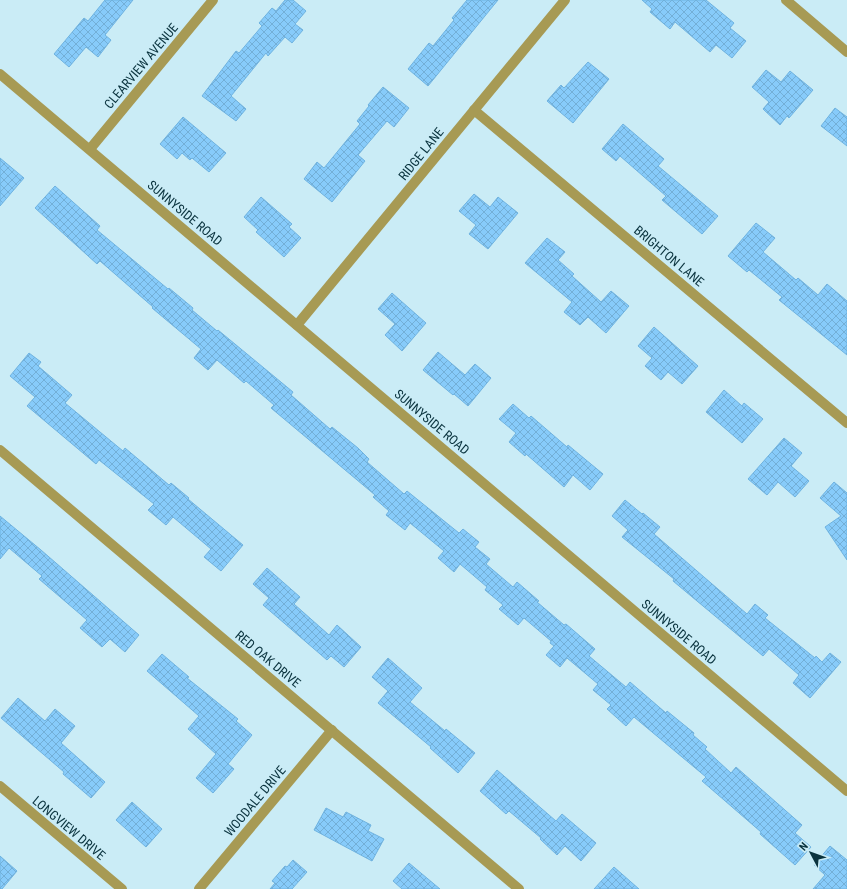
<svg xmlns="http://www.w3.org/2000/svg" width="847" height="889" font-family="'Roboto Condensed',sans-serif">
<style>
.building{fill:url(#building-cross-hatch);stroke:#6fb3e0}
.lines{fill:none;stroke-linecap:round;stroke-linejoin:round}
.street{stroke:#a79a54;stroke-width:10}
.labels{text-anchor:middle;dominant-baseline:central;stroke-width:3.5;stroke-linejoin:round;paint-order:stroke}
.street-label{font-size:13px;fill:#0a333e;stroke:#caecf6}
</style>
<defs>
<pattern id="building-cross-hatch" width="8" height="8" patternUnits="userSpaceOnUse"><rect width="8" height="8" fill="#87cbfa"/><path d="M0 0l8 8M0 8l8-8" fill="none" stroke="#73afd7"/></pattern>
</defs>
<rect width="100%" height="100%" fill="#caecf6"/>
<g class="building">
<polygon points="105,0 133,0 105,35 111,40 98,57 86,47 69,67 54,54 84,18 88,21"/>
<polygon points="285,0 293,0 306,11 295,24 303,30 292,43 285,37 268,56 266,53 231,96 246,109 236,121 202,96 236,51 239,53 262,26 259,23 272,8 276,11"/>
<polygon points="467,0 498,0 428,86 408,69 429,43 433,46 454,20 452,18"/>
<polygon points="642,0 706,0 734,23 730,28 746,41 732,58 716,45 710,52 675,22 670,29 650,12 652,9"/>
<polygon points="588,62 609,79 573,123 547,101 561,85 564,88"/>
<polygon points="766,70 781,82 790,71 813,90 789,118 787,116 780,125 763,109 769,102 752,87"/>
<polygon points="383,87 409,108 394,127 387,121 358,155 365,161 332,202 304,179 317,162 324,168 360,124 357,121 369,106 368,105"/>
<polygon points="835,108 847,117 847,146 821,126"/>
<polygon points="183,117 226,153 209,172 192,158 190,160 182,153 177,159 160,144"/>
<polygon points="623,124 664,159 658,166 718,216 702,234 662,200 666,196 620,156 616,161 602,149"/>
<polygon points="0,158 24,178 0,206"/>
<polygon points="55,186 100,226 97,230 168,289 169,288 193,308 192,310 217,331 218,330 293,392 291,395 330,429 332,427 358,448 369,459 367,462 404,494 407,491 459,533 463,529 479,542 475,547 490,559 486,564 513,587 517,582 539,601 537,602 564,625 566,624 595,649 589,656 626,687 630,682 666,713 667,711 694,733 693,735 707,747 705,749 731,773 736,767 802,825 795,833 811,847 795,865 760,834 761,832 702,781 706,777 634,717 626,726 607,709 611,705 593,690 598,684 567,658 560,667 546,655 554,646 550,643 551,641 524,618 518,625 499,609 503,605 485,590 487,587 460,564 454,572 438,558 444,551 410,523 405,530 386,515 389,511 373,497 375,495 271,408 274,405 246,381 244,383 217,360 208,370 194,358 201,349 152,308 153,307 100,261 97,264 35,208"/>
<polygon points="474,194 490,207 498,197 518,213 488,249 469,234 476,225 459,211"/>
<polygon points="261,197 292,224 289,227 301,238 284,257 256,232 258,230 244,217"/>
<polygon points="756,223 775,238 763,252 796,280 798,278 818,295 827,284 847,301 847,355 779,300 782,297 749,270 747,272 728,256"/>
<polygon points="547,238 565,252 558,260 574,274 572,276 601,302 611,291 629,306 606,333 588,317 580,325 564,312 572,302 525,263"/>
<polygon points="392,293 426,323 402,351 385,335 395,324 378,309"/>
<polygon points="654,327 698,366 682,384 668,372 661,380 645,366 652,358 638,346"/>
<polygon points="438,352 465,375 475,364 491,378 468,406 454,394 453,395 423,370"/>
<polygon points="29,353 41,362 38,366 72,395 65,403 123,451 125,448 169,485 171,483 189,498 188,499 243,545 221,571 204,557 211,549 173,517 166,525 148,510 154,504 99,460 96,464 27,406 35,397 10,376"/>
<polygon points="724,390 742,406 744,403 763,419 742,443 706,412"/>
<polygon points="513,404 529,418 531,416 567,447 568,445 603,474 590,490 573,475 564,487 526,454 525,456 509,442 516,433 499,419"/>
<polygon points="784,438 802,453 791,466 809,481 795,497 778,482 767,495 748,479"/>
<polygon points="834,482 847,493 847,560 825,527 841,516 820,498"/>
<polygon points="625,500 642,514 643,513 660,527 654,534 747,614 755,604 768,615 765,618 815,658 816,656 822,662 830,653 841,662 810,698 793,683 799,675 769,649 763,656 673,581 674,579 622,537 628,530 612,516"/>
<polygon points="0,516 41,550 139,635 125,652 110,639 102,647 80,628 87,620 39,579 42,576 9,548 0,559"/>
<polygon points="267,568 300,597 294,604 329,635 337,625 361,647 344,667 331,656 327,660 263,605 269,598 253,584"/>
<polygon points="162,654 189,677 187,678 238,719 236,721 252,735 228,764 234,769 213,793 196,778 216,754 188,729 199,716 147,671"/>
<polygon points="388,658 422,688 410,702 445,731 446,729 475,753 458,773 430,748 431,747 378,703 388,691 372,677"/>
<polygon points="18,698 45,721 55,709 75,726 61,743 105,782 91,798 63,774 64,772 1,718"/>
<polygon points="497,770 556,821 562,814 596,843 581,861 565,846 557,855 540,839 541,838 509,811 506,814 480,791"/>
<polygon points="132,802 162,829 146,847 116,820"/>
<polygon points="326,808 343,817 346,812 371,825 368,831 384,839 372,861 314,830"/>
<polygon points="830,846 847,860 847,889 813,889 825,875 814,865"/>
<polygon points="0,856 17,871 2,889 0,889"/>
<polygon points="293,860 307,872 292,889 270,889 275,883 272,881 285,866 287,867"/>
<polygon points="409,863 440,889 402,889 393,881"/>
<polygon points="614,867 639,889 594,889"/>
</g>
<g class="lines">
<g class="street">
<polyline points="786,0 847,52"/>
<polyline points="0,74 847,791"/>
<polyline points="474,110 847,423"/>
<polyline points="90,149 213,0"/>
<polyline points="297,325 565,0"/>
<polyline points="0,450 519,889"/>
<polyline points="0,786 122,889"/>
<polyline points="199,889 332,730"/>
</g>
</g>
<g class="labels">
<g class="street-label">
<text transform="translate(141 66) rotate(-50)">CLEARVIEW AVENUE</text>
<text transform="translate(421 154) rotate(-51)">RIDGE LANE</text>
<text transform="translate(185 213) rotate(40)">SUNNYSIDE ROAD</text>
<text transform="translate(669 256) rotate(40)">BRIGHTON LANE</text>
<text transform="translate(432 422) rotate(40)">SUNNYSIDE ROAD</text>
<text transform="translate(679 632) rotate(40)">SUNNYSIDE ROAD</text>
<text transform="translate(268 659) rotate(40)">RED OAK DRIVE</text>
<text transform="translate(255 801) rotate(-50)">WOODALE DRIVE</text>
<text transform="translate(69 828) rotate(40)">LONGVIEW DRIVE</text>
</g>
</g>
<g transform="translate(811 853) rotate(311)" stroke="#caecf6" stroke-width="3" paint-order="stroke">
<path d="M0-3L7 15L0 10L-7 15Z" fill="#0a333e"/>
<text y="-6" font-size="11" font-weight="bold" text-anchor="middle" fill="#0a333e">N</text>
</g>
</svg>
